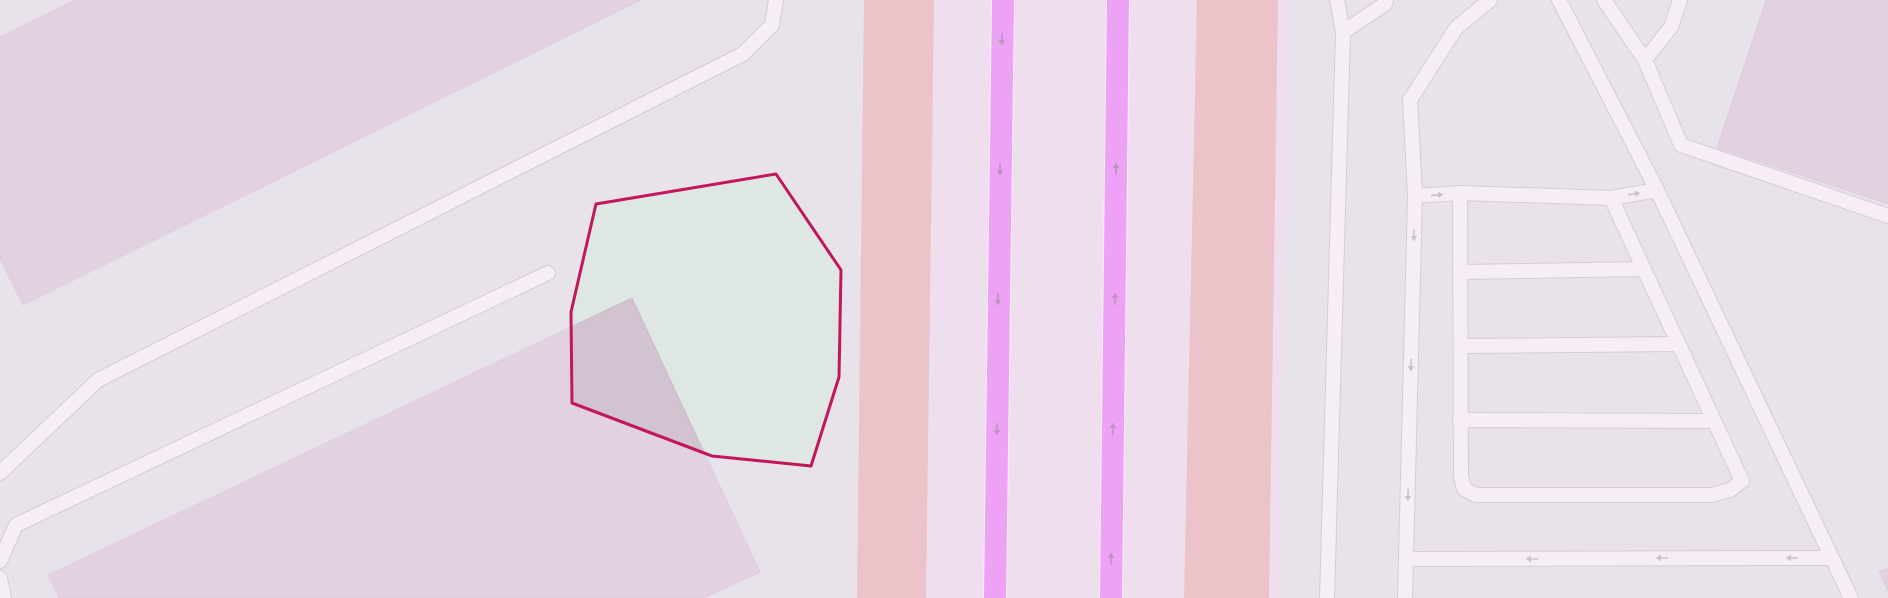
<svg xmlns="http://www.w3.org/2000/svg" width="1888" height="598" font-family="Montserrat,sans-serif">
<style>
.industrial{fill:#dfe7e5}
.green{fill:#e7a39a}
.building{fill:#d2c3d0;stroke:#cbb8c9}
.lines{fill:none;stroke-linecap:round;stroke-linejoin:round}
.service-casing{stroke:#afbdb3;stroke-width:16}
.motorway-casing{stroke:#fff;stroke-width:24}
.service{stroke:#fff;stroke-width:14}
.motorway{stroke:#ed5aff;stroke-width:22}
.oneway{fill:#7a3f81}
.oneway2{fill:#a0a0a0}
.marked{fill:none;stroke:#c2185b;stroke-width:3;stroke-linejoin:round}
</style>
<rect width="100%" height="100%" fill="#efdfee"/>
<g class="industrial">
<polygon points="0,0 864,0 857,598 0,598"/>
<polygon points="1288,0 1888,0 1888,598 1280,598"/>
</g>
<g class="green">
<polygon points="864,0 934,0 926,598 857,598"/>
<polygon points="1197,0 1278,0 1269,598 1184,598"/>
</g>
<g class="building">
<polygon points="75,0 641,0 23,305 0,259 0,37"/>
<polygon points="1766,0 1888,0 1888,204 1717,148"/>
<polygon points="632,298 760,572 704,598 59,598 48,575"/>
<polygon points="1888,568 1888,591 1879,572"/>
</g>
<g class="lines">
<defs>
<g id="service">
<polyline points="1559,0 1657,190 1851,598"/>
<polyline points="1604,0 1645,60"/>
<polyline points="1680,0 1671,27 1645,60 1681,145 1888,216"/>
<polyline points="1343,32 1385,4 1386,0"/>
<polyline points="1460,193 1461,476 1464,489 1476,495 1712,495 1730,490 1742,481 1611,198"/>
<polyline points="1415,196 1460,193 1611,198 1657,190"/>
<polyline points="1460,272 1644,269"/>
<polyline points="1461,346 1678,344"/>
<polyline points="1460,420 1714,421"/>
<polyline points="0,473 98,380 743,54 772,25 776,0"/>
<polyline points="1406,559 1831,558"/>
<polyline points="0,561 16,525 548,273"/>
<polyline points="0,578 4,598"/>
<polyline points="1327,598 1343,32 1337,0"/>
<polyline points="1405,598 1415,196 1410,100 1456,28 1490,0"/>
</g>
<g id="motorway">
<polyline points="995,598 1003,0"/>
<polyline points="1111,598 1118,0"/>
</g>
</defs>
<use href="#service" class="service-casing"/>
<use href="#motorway" class="motorway-casing"/>
<use href="#service" class="service"/>
<use href="#motorway" class="motorway"/>
</g>
<defs><path id="oneway-solid" d="M-6-.8H1V-3.2L6.5 0L1 3.2V.8H-6Z"/></defs>
<g class="oneway">
<use href="#oneway-solid" transform="translate(1002 39) rotate(91)"/>
<use href="#oneway-solid" transform="translate(1000 169) rotate(91)"/>
<use href="#oneway-solid" transform="translate(1116 169) rotate(-89)"/>
<use href="#oneway-solid" transform="translate(998 299) rotate(91)"/>
<use href="#oneway-solid" transform="translate(1115 299) rotate(-89)"/>
<use href="#oneway-solid" transform="translate(997 429) rotate(91)"/>
<use href="#oneway-solid" transform="translate(1113 429) rotate(-89)"/>
<use href="#oneway-solid" transform="translate(1111 559) rotate(-89)"/>
</g>
<g class="oneway2">
<use href="#oneway-solid" transform="translate(1634 194) rotate(-10)"/>
<use href="#oneway-solid" transform="translate(1437 195) rotate(-5)"/>
<use href="#oneway-solid" transform="translate(1414 235) rotate(91)"/>
<use href="#oneway-solid" transform="translate(1411 365) rotate(91)"/>
<use href="#oneway-solid" transform="translate(1408 495) rotate(91)"/>
<use href="#oneway-solid" transform="translate(1662 558) rotate(180)"/>
<use href="#oneway-solid" transform="translate(1792 558) rotate(180)"/>
<use href="#oneway-solid" transform="translate(1532 559) rotate(180)"/>
</g>
<path d="M0 0H1888V598H0ZM776,174L841,270L839,377L811,466L712,456L572,403L571,312L596,204Z" fill="#efdfee" fill-opacity=".55" fill-rule="evenodd"/>
<path class="marked" d="M776,174L841,270L839,377L811,466L712,456L572,403L571,312L596,204Z"/>
</svg>
